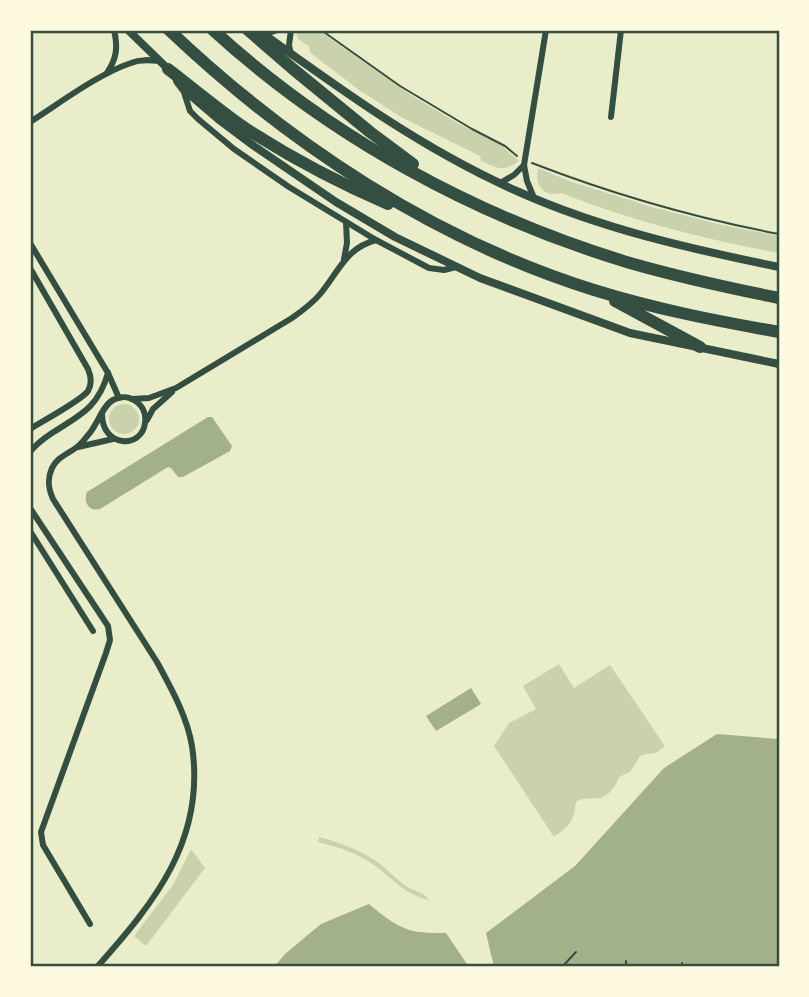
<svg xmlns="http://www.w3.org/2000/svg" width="809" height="997" font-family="'Roboto Condensed',sans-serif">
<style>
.green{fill:#cad2ad}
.water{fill:#a3b18a}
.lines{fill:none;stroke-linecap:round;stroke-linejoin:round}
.path{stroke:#344e41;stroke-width:2}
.minor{stroke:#344e41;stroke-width:6}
.tertiary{stroke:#344e41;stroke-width:8}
.motorway{stroke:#344e41;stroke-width:12}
.neatline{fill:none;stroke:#344e41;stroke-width:2.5}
</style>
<rect width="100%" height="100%" fill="#e9edc9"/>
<g class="green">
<path d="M297,30H318L411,95L459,124L500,144L519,161C503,173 498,168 481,161L480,156L401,117L359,90L312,54L310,52L309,46C302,41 295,40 297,30Z"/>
<path d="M538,168L572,182L652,207L722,225L779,236V253C704,239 632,221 561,193C542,198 534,183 538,168Z"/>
<circle cx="124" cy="419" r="15"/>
<path d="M559,664L574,688L610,665L665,746L656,753L647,754L640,756L630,772L619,777L615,786L608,794L601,798L583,799L577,801C574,807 575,814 572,819C569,827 560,832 554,837L494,746L509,723L536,709L523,686Z"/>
<path d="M319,837C341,843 361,850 380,864C389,871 396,879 406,886C414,891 424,892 429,900C405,895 392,878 374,865C357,853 338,847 318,842Z"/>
<polygon points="191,849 205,868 146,946 134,936 173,885"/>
</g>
<g class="water">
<path d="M208,417H212L232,446L230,451L183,477H178L171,468L168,467L100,509C89,512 83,502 87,492Z"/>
<polygon points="471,688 481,704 436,731 426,716"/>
<polygon points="717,734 779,739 779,967 494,967 486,933 575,866 664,768"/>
<path d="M369,904C383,916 399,929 418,932C427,933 437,933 446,933L469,967H274L285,954L321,924Z"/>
</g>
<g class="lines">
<g class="path">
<polyline points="321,30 400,86 472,129 505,146 517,156"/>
<path d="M532,163C612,194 695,218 779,234"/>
<polyline points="562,967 576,952"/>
<polyline points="626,967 626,961"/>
<polyline points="682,967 682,963"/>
</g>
<g class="minor">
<polyline points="291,30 289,45 291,55"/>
<polyline points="265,34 278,30"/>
<path d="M107,73C117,58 118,47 114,30"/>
<polyline points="183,89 190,111 198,119 234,149 289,187 376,240 429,268 444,270 456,267"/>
<polyline points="611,117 621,30"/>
<path d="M30,122C60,103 98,74 131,63C140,59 150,60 159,61"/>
<polyline points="500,183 514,175 524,165"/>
<polyline points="534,198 527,181 524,165 546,30"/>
<polyline points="30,243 108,373 119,398"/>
<polyline points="344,259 347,243 346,222"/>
<path d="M30,268L88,369C91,376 92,384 88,391C82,400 41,422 30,429"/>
<path d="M132,399L149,398L176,388L292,318C302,311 313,303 321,293C339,271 346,248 376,240"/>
<polyline points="147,420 153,409 172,392"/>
<polyline points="78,447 113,439"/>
<path d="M30,452C36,444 43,439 52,433C80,415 98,408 108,373"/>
<polyline points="30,508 108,626 110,640 106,653 41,832 43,845 90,924"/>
<polyline points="30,531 93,631"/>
<path d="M97,967C155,902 206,839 192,746C187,716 171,688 157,662L53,499C48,488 47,479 52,468C57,457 68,454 77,447C81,444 85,439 88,435C97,426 102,406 113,400C129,391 148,405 145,423C142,449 102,448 102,414"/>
</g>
<g class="tertiary">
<polyline points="128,30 169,70"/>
<path d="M258,30C341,90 425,151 519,192C602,229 691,249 779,267"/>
<polyline points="177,81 183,89 218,119 254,146 336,202 395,237 480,278 630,333 779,364"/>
</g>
<g class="motorway">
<path d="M169,30C289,144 434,240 594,290C655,309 717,321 779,332"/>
<path d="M213,30C331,138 477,217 630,263C679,277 729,288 779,298"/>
<polyline points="248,30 293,69 370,132 413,164"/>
<path d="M168,69C194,89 219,110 245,128C290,157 339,183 388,204"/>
<polyline points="615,301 700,347"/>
</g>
</g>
<rect width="809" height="997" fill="none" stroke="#fefae0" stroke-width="63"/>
<rect x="32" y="32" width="746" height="933" class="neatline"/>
</svg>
